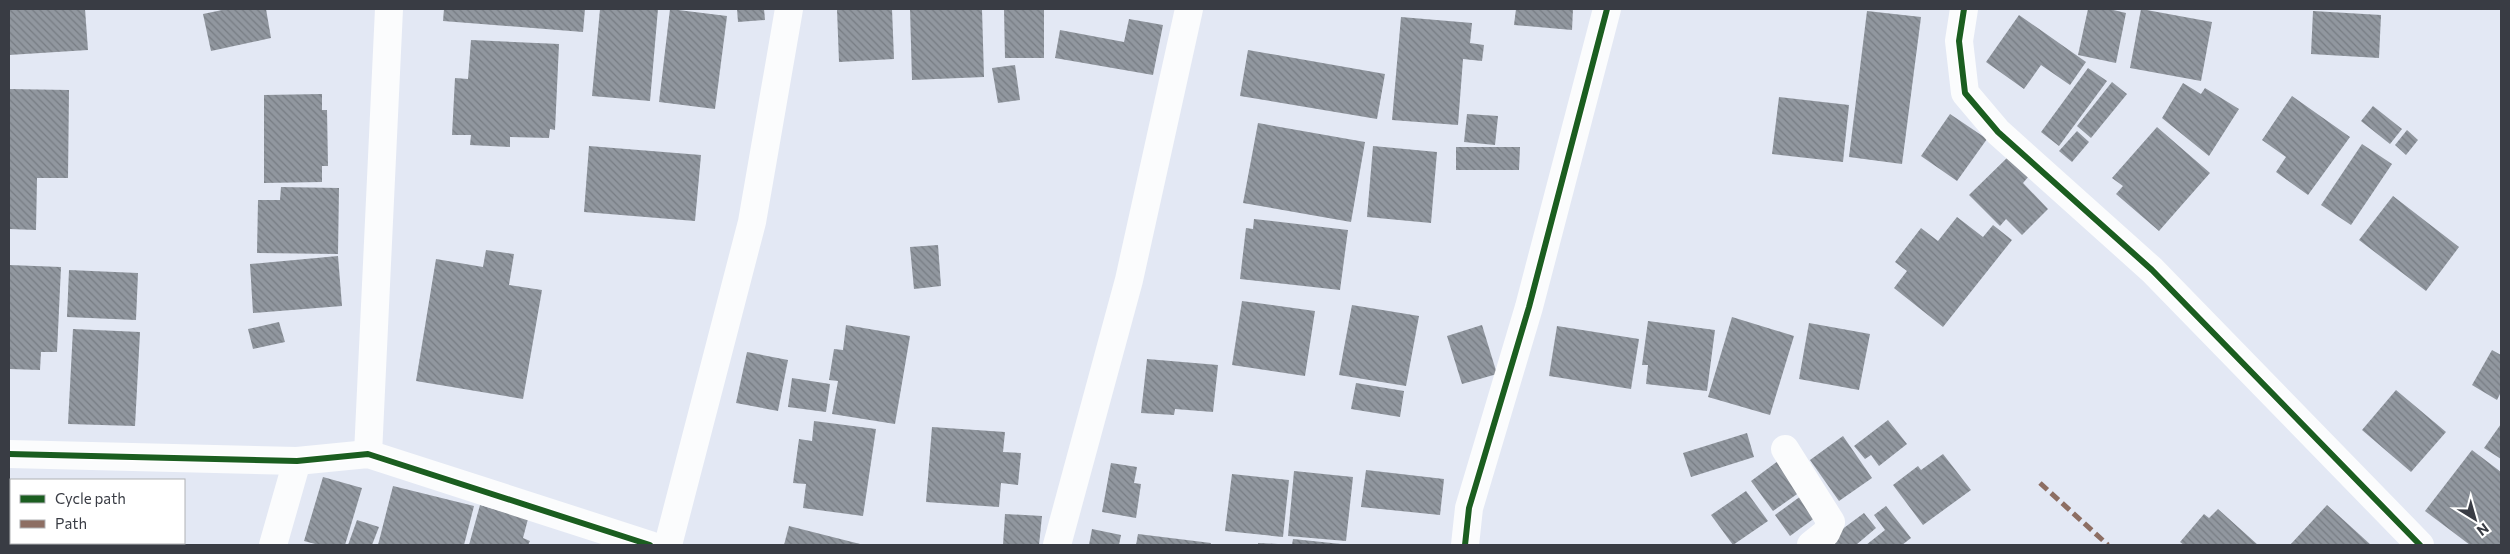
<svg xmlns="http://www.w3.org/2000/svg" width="2510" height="554" font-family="Commissioner,sans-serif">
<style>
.building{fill:url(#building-back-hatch)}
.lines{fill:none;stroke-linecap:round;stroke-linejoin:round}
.street{stroke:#fbfcfd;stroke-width:28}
.quiet{stroke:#8d6e63;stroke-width:5;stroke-dasharray:10 5;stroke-linecap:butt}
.cycleway-casing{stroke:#fff;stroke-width:9}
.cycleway{stroke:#1b5e20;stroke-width:6}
</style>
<defs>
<pattern id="building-back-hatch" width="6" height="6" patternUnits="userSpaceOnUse" patternTransform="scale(1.25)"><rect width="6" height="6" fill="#91979f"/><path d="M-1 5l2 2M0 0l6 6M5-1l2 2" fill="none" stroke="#777c83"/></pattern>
</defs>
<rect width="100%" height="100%" fill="#e3e8f4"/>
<g class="building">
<polygon points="9,9 85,9 88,50 9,55"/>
<polygon points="227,9 266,9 271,38 211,51 203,14"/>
<polygon points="444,9 585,9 583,32 443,21"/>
<polygon points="600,9 658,9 650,101 592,96"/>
<polygon points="670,9 727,16 715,109 659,102"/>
<polygon points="737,9 764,9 765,20 738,22"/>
<polygon points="837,9 892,9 894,59 839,62"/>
<polygon points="910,9 982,9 984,77 912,80"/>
<polygon points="1004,9 1044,9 1044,58 1005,58"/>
<polygon points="1516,9 1573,9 1572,30 1514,25"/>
<polygon points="2088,9 2109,9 2126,13 2116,63 2078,55"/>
<polygon points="2141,9 2212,22 2201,81 2130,68"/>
<polygon points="1867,11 1921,17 1902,164 1849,157"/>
<polygon points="2313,11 2381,15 2379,58 2311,54"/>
<polygon points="2019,15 2086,62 2070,85 2041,65 2024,89 1986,62"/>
<polygon points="1401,17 1472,23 1470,43 1484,45 1482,61 1463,59 1458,125 1392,120"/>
<polygon points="1129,19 1163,25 1153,75 1055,58 1060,30 1124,42"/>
<polygon points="471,40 559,44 555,130 550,129 549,138 510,137 510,147 470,145 471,135 452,135 455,78 468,79"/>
<polygon points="1248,50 1385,74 1377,119 1240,96"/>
<polygon points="1015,65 1020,100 998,103 992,68"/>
<polygon points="2088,68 2107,81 2059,146 2041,132"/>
<polygon points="2112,82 2127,94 2091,138 2077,126"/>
<polygon points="2183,83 2201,94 2205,88 2239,109 2209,156 2162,118"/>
<polygon points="9,89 69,90 68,178 37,178 36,230 9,229"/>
<polygon points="322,94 322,110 327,110 328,166 322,166 322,182 264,183 264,95"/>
<polygon points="2292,96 2350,137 2308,195 2276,172 2286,157 2262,140"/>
<polygon points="1779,97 1849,105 1843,162 1772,154"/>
<polygon points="2373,106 2402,129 2390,144 2361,121"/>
<polygon points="1467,114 1498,116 1495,145 1464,142"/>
<polygon points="1950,114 1987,139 1957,181 1921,156"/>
<polygon points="1258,123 1365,142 1351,222 1243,203"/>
<polygon points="2157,127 2210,173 2159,231 2116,194 2123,186 2112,178"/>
<polygon points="2407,130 2418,140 2406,155 2395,145"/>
<polygon points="2077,131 2089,142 2072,162 2059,151"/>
<polygon points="2362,144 2392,164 2351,225 2321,205"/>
<polygon points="589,146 701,155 695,221 584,212"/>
<polygon points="1373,146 1437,152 1431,223 1367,217"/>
<polygon points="1456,147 1520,147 1519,170 1456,170"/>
<polygon points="2009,156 2029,176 2023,183 2048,209 2022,235 2006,219 2000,226 1969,195"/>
<polygon points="281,187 339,188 338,254 257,253 258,200 280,200"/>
<polygon points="2393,196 2459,247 2426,291 2359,240"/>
<polygon points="1957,217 1983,237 1993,225 2012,240 1943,327 1894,288 1907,271 1895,262 1921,228 1938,241"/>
<polygon points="1254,219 1348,230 1340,290 1240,279 1246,228 1253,229"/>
<polygon points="938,245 941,286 914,289 910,247"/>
<polygon points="486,250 514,254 509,285 542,290 523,399 416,381 436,259 483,267"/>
<polygon points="338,256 342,306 253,313 250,264"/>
<polygon points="9,265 61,267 57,352 41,352 40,370 9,369"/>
<polygon points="69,270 138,273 136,320 67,317"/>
<polygon points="1242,301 1315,311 1305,376 1232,365"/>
<polygon points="1352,305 1419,316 1406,386 1339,375"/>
<polygon points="1732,317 1794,336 1770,415 1708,397"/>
<polygon points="1648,321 1715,330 1707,391 1646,384 1648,365 1642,365"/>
<polygon points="279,322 285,342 253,349 248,329"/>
<polygon points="1809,323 1870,334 1859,390 1799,379"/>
<polygon points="846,325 910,336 895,424 832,414 838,381 829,380 834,349 843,350"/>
<polygon points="1482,325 1497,374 1462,384 1447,336"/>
<polygon points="1557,326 1639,339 1631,389 1549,376"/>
<polygon points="73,329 140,332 135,426 68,424"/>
<polygon points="2492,350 2501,355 2501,392 2497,400 2472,385"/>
<polygon points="747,352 788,360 778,411 736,403"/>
<polygon points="1147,359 1218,365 1213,412 1175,409 1174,415 1141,413"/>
<polygon points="792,378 830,384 826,412 788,407"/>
<polygon points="1356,383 1404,391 1400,417 1351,409"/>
<polygon points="2396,390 2446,432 2411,472 2362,430"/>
<polygon points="1888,420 1907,444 1879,466 1871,455 1865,459 1854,446"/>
<polygon points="814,421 876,429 863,516 803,508 806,484 793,483 799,439 812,441"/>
<polygon points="2501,424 2501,459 2484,448"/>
<polygon points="932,427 1005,432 1003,452 1021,453 1018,485 1001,483 999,507 926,502"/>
<polygon points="1747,433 1754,457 1691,477 1683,453"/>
<polygon points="1843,436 1872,478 1839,501 1810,460"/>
<polygon points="2472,450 2501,472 2501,545 2470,545 2425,511"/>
<polygon points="1943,454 1971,490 1923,525 1893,485 1918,466 1921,470"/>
<polygon points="1778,461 1800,492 1773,511 1751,481"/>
<polygon points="1111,463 1137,467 1134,483 1141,484 1136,518 1102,512"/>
<polygon points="1366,470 1444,479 1440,515 1361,507"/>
<polygon points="1294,471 1353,477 1346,541 1288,536"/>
<polygon points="1232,474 1289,480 1283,537 1225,531"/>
<polygon points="323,477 362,488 345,545 319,545 304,541"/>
<polygon points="393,486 474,506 464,545 378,545"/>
<polygon points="1746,491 1768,521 1733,545 1711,515"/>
<polygon points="1801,496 1816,517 1790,536 1775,515"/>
<polygon points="480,505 528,519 523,538 530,541 528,545 469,545"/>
<polygon points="2327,505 2371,545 2290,545"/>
<polygon points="1886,506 1911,538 1902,545 1866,545 1885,530 1874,515"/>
<polygon points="2218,509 2258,545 2184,545 2180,542 2204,514 2209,518"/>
<polygon points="1864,513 1876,528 1856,545 1821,545"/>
<polygon points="1005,514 1042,516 1039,545 1003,545"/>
<polygon points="357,520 379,527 372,545 348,545"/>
<polygon points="789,526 864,545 784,545"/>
<polygon points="1092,529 1121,535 1119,545 1089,545"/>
<polygon points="1138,534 1211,543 1210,545 1136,545"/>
<polygon points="1293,539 1341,544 1341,545 1292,545"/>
<polygon points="57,543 147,543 146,545 56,545"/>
<polygon points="1258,543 1278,544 1278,545 1258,545"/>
</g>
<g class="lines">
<g class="street">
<polyline points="1964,9 1959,41 1965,93 1998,132 2152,270 2420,545"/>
<polyline points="1785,449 1831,522 1826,533 1811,545"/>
<polyline points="9,454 297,461 368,454 650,545"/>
<polyline points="368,454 389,9"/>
<polyline points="273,545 297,461"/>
<polyline points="668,545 752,222 789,9"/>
<polyline points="1057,545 1129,280 1189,9"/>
<polyline points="1465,545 1469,508 1529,307 1607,9"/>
</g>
<polyline class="quiet" points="2040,483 2108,545"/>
<defs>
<g id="cycleway">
<polyline points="1964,9 1959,41 1965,93 1998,132 2152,270 2420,545"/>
<polyline points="9,454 297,461 368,454 650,545"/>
<polyline points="1465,545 1469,508 1529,307 1607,9"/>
</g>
</defs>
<use href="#cycleway" class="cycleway-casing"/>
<use href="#cycleway" class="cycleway"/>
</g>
<rect width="2510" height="554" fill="none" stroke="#393c44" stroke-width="20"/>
<rect x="10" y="479" width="175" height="65" fill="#ffffff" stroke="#b0b1b4"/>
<rect x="20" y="495" width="25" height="8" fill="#1b5e20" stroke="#b0b1b4"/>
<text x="55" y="504" font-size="15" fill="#393c44">Cycle path</text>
<rect x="20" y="520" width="25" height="8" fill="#8d6e63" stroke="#b0b1b4"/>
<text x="55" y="529" font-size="15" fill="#393c44">Path</text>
<g transform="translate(2475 519) rotate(143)" stroke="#ffffff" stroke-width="4" paint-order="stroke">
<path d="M0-4L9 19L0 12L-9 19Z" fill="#393c44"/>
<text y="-8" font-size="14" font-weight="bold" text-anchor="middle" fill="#393c44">N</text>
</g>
</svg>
